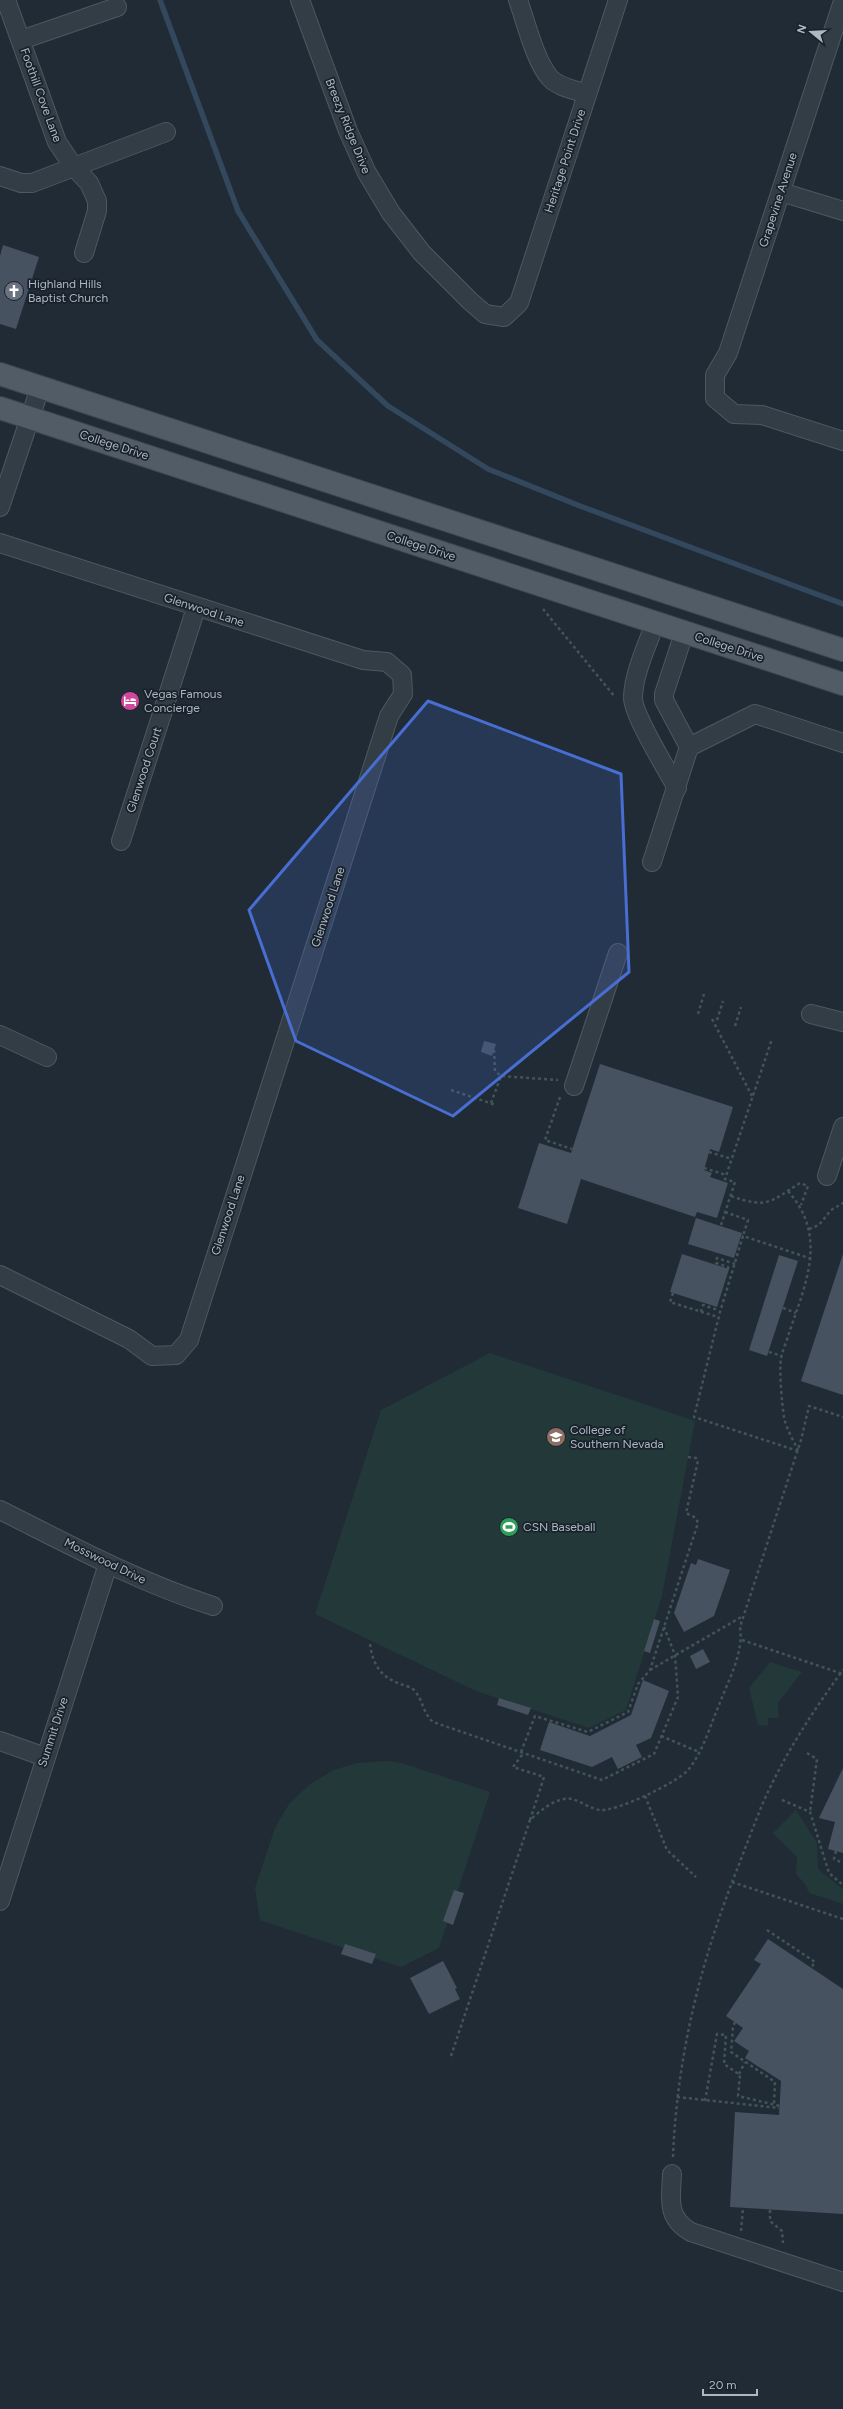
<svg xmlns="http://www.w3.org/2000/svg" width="843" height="2409" font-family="Figtree,sans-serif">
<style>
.green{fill:#233838}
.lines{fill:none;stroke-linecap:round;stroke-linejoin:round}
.stream{stroke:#33485d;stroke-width:5.5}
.building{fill:#465260}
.minor-casing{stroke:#4e5861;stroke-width:20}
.major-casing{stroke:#3d4650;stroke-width:24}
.path{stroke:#415556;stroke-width:2.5;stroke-dasharray:3 3;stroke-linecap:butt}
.minor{stroke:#333d46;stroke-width:18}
.major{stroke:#515c67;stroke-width:22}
.marked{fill:#486ed2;fill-opacity:0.2;stroke:#486ed2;stroke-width:3;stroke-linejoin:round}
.labels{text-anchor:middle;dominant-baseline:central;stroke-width:3.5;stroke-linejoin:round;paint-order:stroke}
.street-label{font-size:12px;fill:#adb8c3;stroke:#19222b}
.poi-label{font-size:12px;fill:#adb8c3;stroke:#19222b;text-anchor:start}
</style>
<rect width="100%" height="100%" fill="#202b36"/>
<g class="green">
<polygon points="490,1353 695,1421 662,1596 626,1710 589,1728 476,1691 315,1614 381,1410"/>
<polygon points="770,1662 802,1672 778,1703 779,1718 768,1718 768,1726 758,1725 749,1688"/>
<polygon points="386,1761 402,1763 490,1792 439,1948 401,1967 260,1920 255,1888 275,1828 289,1804 310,1784 334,1770 357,1763"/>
<polygon points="796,1810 817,1843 818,1869 843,1889 843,1904 809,1893 805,1884 796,1874 797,1857 773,1833"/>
</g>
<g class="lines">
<polyline class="stream" points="160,0 238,211 317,340 388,406 488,469 580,506 843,604"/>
</g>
<g class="building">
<polygon points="3,245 39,257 16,329 0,324 0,256"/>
<polygon points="484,1041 496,1044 492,1056 481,1052"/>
<polygon points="600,1064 733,1107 719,1152 710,1149 704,1170 712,1173 710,1177 728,1183 717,1218 697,1212 695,1217 581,1179 567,1224 518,1208 539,1143 571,1153"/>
<polygon points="696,1218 742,1233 734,1258 688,1244"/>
<polygon points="682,1254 729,1269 717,1307 670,1292"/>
<polygon points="843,1254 843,1395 801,1381"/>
<polygon points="779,1255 798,1261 767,1356 749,1350"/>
<polygon points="698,1559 730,1570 714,1616 684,1632 674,1613 691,1563 696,1565"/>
<polygon points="654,1619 660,1621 650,1653 644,1651"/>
<polygon points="703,1649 710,1662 696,1669 690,1656"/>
<polygon points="643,1680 669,1691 651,1738 636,1745 642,1757 618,1769 612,1757 592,1767 540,1750 549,1722 590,1736 631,1715"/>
<polygon points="499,1698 531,1708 528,1715 497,1705"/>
<polygon points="843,1768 843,1853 828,1849 835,1822 819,1818"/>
<polygon points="454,1890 464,1893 453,1925 443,1921"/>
<polygon points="768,1939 843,1989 843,2214 730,2207 735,2112 779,2115 781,2081 745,2058 749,2051 734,2041 743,2028 726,2016 761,1964 754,1960"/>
<polygon points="345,1944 376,1954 372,1964 341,1954"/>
<polygon points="443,1961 457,1988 455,1989 460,1999 429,2014 410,1978"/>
</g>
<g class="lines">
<defs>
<g id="minor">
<polyline points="6,0 57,142 73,166 89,183 97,201 97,211 84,253"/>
<polyline points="300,0 348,131 367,173 391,213 422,253 470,301 485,314 504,317 519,303 618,0"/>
<path d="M518,0C526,22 535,61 550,78C558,87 575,90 587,94"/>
<polyline points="843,1 728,353 715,375 715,398 734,414 762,415 843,441"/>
<polyline points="21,40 117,7"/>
<polyline points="0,176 21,183 32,183 166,132"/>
<polyline points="781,192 843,211"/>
<polyline points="0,507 40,388"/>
<polyline points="0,543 363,660 387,662 402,675 403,694 389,716 189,1340 176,1355 152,1356 129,1339 0,1275"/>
<path d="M655,623C647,646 634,672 633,697C632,713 667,770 677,788"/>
<polyline points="689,747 755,714 843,743"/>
<polyline points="121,841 196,608"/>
<polyline points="652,862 689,747 664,700 664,694 684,633"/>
<polyline points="811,1014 843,1022"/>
<polyline points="0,1035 47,1057"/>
<polyline points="574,1086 618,953"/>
<polyline points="827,1176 843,1127"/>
<path d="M0,1510C70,1545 138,1582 213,1606"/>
<polyline points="0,1741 45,1757"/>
<polyline points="0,1901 108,1564"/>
<path d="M672,2174C671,2199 666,2218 691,2232L843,2282"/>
</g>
<g id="major">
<polyline points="0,374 843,650"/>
<polyline points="0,408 843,684"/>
</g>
</defs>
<use href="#minor" class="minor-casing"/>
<use href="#major" class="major-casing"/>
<g class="path">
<polyline points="543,609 615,697"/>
<polyline points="698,1014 704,994"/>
<polyline points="712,1019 752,1096"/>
<polyline points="717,1020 723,1001"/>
<polyline points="735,1026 741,1007"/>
<polyline points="494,1050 495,1071 501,1076 558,1080"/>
<polyline points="451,1090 496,1105"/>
<polyline points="560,1097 545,1140 572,1149"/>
<polyline points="491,1103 501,1076"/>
<polyline points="709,1152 732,1159"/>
<polyline points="704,1168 726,1175"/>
<path d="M788,1191C828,1236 806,1283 789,1333C787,1341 782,1351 781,1359C779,1371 782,1404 784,1417C786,1428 793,1440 798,1450"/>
<path d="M731,1196C767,1209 770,1202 800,1183L808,1186L801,1205"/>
<polyline points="725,1212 748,1220 743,1236"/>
<polyline points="721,1225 735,1182 725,1179 772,1039"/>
<polyline points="809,1229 819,1225 831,1210 843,1203"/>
<polyline points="728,1269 728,1267 716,1263 717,1258 735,1264"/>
<polyline points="673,1293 670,1302 718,1317"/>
<polyline points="783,1308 796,1313"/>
<polyline points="701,1312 703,1305 715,1309 716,1307"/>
<polyline points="769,1352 782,1356"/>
<polyline points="798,1451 694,1417 720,1312 743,1236 812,1259"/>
<polyline points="742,1640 843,1674"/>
<path d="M370,1644C373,1665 380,1676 400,1684C404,1685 411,1687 414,1690C423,1700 423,1713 433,1722L602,1780L654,1754L678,1697L675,1655L664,1627"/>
<polyline points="650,1670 743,1616"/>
<polyline points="661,1736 699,1752"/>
<polyline points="807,1753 817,1759 810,1812"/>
<polyline points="645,1796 667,1850 696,1877"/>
<polyline points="782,1800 810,1812 829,1873 843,1885"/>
<polyline points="530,1820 544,1777 513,1767 522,1755 521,1752 535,1716 588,1732 628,1712 638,1684 650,1670 698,1523 696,1518 686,1513 698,1461 696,1458 688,1457"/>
<polyline points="836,1851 834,1859 843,1863"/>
<polyline points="732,1882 843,1919"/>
<polyline points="767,1930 815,1962 811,1968"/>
<polyline points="735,2022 733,2027 731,2052 775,2082 774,2104"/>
<path d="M451,2056L530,1820C540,1811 557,1796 572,1799C582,1802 591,1809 600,1810C616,1812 678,1782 688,1770C703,1752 710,1726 719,1705C728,1681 744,1653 740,1627L801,1440L809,1406L843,1417"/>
<polyline points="739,2074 745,2062"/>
<polyline points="677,2097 779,2108"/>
<polyline points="705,2101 717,2034 726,2035 724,2064 740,2075 738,2096 780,2106"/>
<path d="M673,2157C677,2055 701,1960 738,1867C746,1846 754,1825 762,1805C783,1757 812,1712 843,1670"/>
<polyline points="770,2210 770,2221 782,2231 783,2243"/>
<polyline points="741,2231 743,2208"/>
</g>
<use href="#minor" class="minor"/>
<use href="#major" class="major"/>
</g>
<path class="marked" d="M428,701L621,774L629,972L453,1116L296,1041L249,910Z"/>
<defs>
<symbol id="church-disc" viewBox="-11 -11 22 22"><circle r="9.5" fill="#6b7280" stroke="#19222b"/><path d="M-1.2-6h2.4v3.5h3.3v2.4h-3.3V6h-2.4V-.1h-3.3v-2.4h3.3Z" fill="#fff"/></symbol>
<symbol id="hotel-disc" viewBox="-11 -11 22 22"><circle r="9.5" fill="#d1479c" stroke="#19222b"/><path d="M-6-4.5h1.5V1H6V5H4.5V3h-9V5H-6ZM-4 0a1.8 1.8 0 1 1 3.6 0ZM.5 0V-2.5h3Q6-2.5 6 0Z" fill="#fff"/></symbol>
<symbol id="university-disc" viewBox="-11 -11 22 22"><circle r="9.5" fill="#8d6e63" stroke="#19222b"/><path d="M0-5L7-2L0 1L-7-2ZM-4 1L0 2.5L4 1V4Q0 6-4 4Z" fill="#fff"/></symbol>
<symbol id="stadium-disc" viewBox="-11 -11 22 22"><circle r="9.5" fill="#2e9e5b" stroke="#19222b"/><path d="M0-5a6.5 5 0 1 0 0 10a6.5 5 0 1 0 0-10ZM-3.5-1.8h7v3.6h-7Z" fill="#fff"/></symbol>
</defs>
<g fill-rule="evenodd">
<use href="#church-disc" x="3" y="280" width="22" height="22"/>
<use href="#hotel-disc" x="119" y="690" width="22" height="22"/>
<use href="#university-disc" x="545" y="1426" width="22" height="22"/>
<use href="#stadium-disc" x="498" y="1516" width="22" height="22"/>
</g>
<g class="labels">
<g class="street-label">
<text transform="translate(41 95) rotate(70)">Foothill Cove Lane</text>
<text transform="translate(348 126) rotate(68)">Breezy Ridge Drive</text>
<text transform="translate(565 161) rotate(-72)">Heritage Point Drive</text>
<text transform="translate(778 200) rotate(-72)">Grapevine Avenue</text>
<text transform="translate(114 445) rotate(18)">College Drive</text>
<text transform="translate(421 546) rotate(18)">College Drive</text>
<text transform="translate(204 610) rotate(18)">Glenwood Lane</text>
<text transform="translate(729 647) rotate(18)">College Drive</text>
<text transform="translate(144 770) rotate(-72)">Glenwood Court</text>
<text transform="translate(328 907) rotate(-72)">Glenwood Lane</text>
<text transform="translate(228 1215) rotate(-72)">Glenwood Lane</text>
<text transform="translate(105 1561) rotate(26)">Mosswood Drive</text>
<text transform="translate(53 1732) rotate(-72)">Summit Drive</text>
</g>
<g class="poi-label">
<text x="28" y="284">Highland Hills<tspan x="28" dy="14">Baptist Church</tspan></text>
<text x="144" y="694">Vegas Famous<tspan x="144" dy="14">Concierge</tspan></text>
<text x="570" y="1430">College of<tspan x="570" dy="14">Southern Nevada</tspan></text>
<text x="523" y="1527">CSN Baseball</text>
</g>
</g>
<g transform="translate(811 32) rotate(288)" stroke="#19222b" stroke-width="3" paint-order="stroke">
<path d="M0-3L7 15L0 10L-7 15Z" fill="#adb8c3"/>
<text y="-6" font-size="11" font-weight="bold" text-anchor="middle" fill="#adb8c3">N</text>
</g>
<path d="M703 2389v6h54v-6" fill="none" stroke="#adb8c3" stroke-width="2"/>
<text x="709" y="2389" font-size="12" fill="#adb8c3" stroke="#19222b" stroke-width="3" paint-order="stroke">20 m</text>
</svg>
